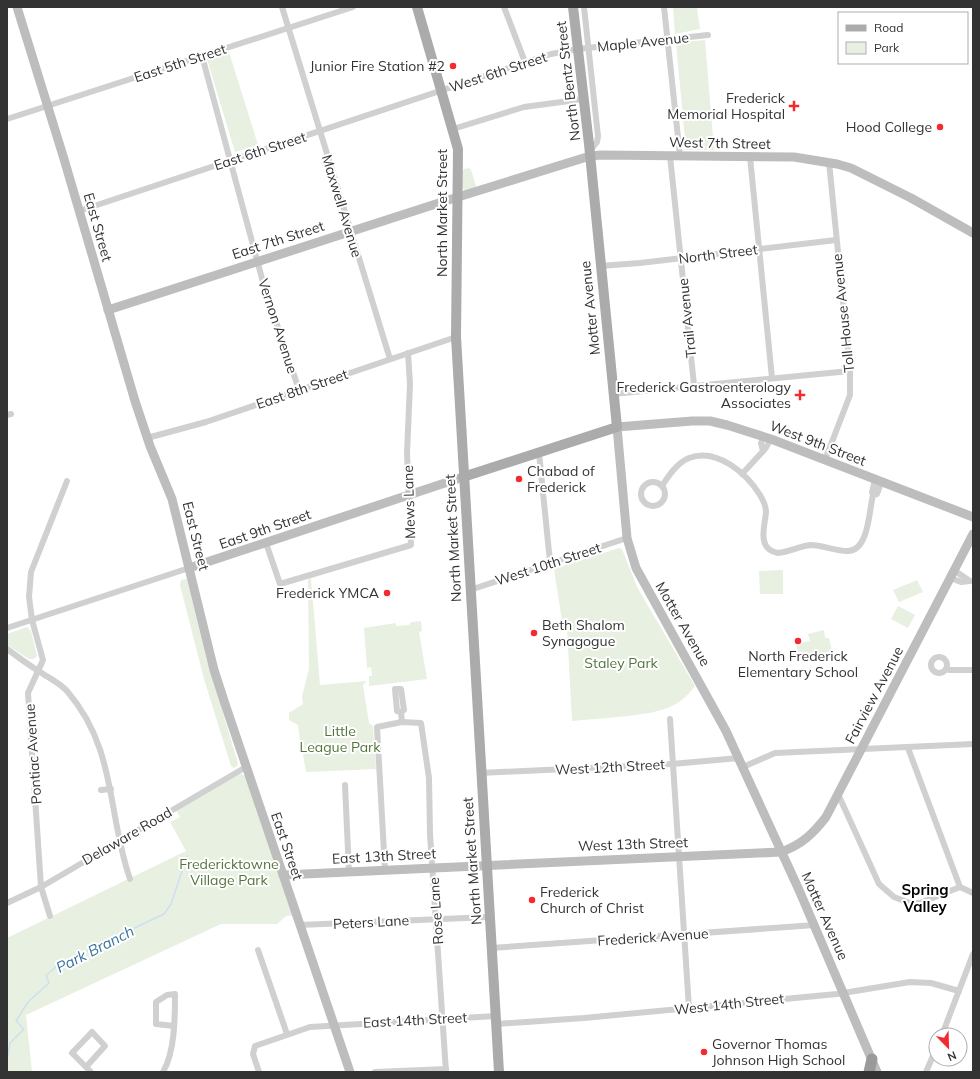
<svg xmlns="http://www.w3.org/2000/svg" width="980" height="1079" font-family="Mulish,sans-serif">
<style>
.green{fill:#e8f0e1}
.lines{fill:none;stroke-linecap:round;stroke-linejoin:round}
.stream{stroke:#cce1f0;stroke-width:1.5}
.street{stroke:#d0d0d0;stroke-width:6}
.secondary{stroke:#bdbdbd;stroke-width:9}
.primary{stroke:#ababab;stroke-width:10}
.highway{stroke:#9a9a9a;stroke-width:11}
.poi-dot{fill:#f32b31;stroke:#fff;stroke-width:1.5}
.labels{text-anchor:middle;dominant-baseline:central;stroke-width:4;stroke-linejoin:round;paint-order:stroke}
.street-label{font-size:14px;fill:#333;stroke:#fff}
.poi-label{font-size:14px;fill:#333;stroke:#fff;text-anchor:end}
.park-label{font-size:14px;fill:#53743b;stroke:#fff}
.neighbourhood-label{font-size:15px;font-weight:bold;fill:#000;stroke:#fff}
.water-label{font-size:15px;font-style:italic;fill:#38729e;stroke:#fff}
</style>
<rect width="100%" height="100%" fill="#fff"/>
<g class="green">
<polygon points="673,7 697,7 700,29 675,34"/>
<polygon points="705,40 714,150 686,150 676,43"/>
<polygon points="229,52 258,145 235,152 207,59"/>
<polygon points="469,168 471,170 477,189 467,192 462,188 462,172 464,169"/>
<path d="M619,548L622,549L637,587L695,686C689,694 682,701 674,705C652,717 599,718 572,721L567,628L563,627L554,569Z"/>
<polygon points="783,570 783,594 760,594 759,571"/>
<polygon points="311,578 320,685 367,681 363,685 369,723 373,726 376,769 306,772 303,754 300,752 301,749 298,725 289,720 289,713 303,704 302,696 309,669 308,580"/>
<polygon points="187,579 207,661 238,763 237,766 234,768 231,766 204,679 180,585 181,580"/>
<polygon points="917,580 923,592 899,602 893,590"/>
<polygon points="898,606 915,615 908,628 891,619"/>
<polygon points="421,621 422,631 419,632 427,679 369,686 369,676 372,676 371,667 367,668 364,628 396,623 396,626 409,625 411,622"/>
<polygon points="27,627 31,631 37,656 34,659 29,659 7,645 7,634"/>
<polygon points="824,630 825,638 829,638 832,651 799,659 796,644 810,641 808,634"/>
<polygon points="235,773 242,774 247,778 296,915 286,916 277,924 221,924 26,1015 32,1072 7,1072 7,938 186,851 170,822 180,817 174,807"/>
</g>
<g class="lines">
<polyline class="stream" points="7,1060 10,1043 24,1029 16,1021 28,1002 49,983 46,975 61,963 164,914 171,904 187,856"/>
<g class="street">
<polyline points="282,7 390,359"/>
<polyline points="504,7 525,62"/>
<polyline points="584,7 598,136 597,142 590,151"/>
<polyline points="664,7 680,156"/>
<polyline points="202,56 264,286 299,390"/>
<polyline points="7,119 353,7"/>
<polyline points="453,129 524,107 584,99"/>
<polyline points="670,156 694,385"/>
<polyline points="750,157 772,378"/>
<polyline points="79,211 551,54 578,49 708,35"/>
<polyline points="600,266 640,263 836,240"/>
<polyline points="613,394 850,371"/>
<polyline points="7,415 11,414"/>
<polyline points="147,438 206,422 456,337"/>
<polyline points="763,451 761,443 764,436"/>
<polyline points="539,453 550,562"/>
<polyline points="825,460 850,395 850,371 829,162"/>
<polyline points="742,474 765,449 771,439"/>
<polyline points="875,480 872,492 873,495 877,494 881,483"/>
<circle cx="653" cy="494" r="12"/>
<path d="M662,486C669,475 677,463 689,458C717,447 747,474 760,495C763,500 766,506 766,512C765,526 756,549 778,553C789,552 800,546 810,545C823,545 835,551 847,551C869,552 869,510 873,495"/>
<polyline points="266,543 280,584 411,545 407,453 410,384 408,353"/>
<polyline points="951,578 961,582 970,581 955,571"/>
<polyline points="470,590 627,538"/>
<polyline points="7,628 189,568"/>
<path d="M7,649C17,656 27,664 37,670C47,677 59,682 67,691C117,749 107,813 130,879"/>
<circle cx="939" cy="665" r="8"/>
<polyline points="946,669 949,670 973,670"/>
<polyline points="401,712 397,711 395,689 401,689 404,710 401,712 402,722"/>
<polyline points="670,719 689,1008"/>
<polyline points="908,748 960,887"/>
<polyline points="743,767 775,753 973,744"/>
<polyline points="480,773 672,764 739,758"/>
<polyline points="345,785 349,872"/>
<polyline points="101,790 111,789"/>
<polyline points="838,794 879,884 894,897 910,903 920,903 960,887 973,893"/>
<polyline points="385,870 377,727 402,722 421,723 429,778 430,834 446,1072"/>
<polyline points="7,903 41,887 246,767"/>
<polyline points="50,916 41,887 28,693 43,660 32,620 29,597 31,572 67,481"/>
<polyline points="299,925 490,917"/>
<polyline points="491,948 815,925"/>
<polyline points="258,950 287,1034"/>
<polyline points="496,1024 584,1018 837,994 910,982 931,983 959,991"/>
<polyline points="942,1035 973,954"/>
<polyline points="86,1067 105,1046 92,1032 72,1053 91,1072"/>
<path d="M163,1072C175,1052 175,1017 175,994L167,995L156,1002V1024L174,1026"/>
<polyline points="259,1072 253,1054 255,1046 310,1027 496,1016"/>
<polyline points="375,1072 446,1069"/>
<polyline points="926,1072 936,1049"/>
</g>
<g class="secondary">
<polyline points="17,7 64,159 135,401 150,446 172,499 214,670 225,704 350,1072"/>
<polyline points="108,310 442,202 590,156 601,155 794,157 837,164 851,168 911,198 973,233"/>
<polyline points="189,568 463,477"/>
<path d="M283,875L781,852C801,845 813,834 826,817L973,534"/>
<polyline points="877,1072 799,890 726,731 636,568 627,538 617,427 692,421 710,421 727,425 771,439 973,517"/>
</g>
<g class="primary">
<polyline points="417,7 458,149 456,337 499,1072"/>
<polyline points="463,477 617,427 589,144 573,7"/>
</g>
<polyline class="highway" points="869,1072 872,1059"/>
</g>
<g class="poi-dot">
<circle cx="453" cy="66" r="4"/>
<path d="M792 100h4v4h4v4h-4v4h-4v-4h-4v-4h4z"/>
<circle cx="940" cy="127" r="4"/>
<path d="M798 389h4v4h4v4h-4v4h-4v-4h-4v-4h4z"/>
<circle cx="519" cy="479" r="4"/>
<circle cx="387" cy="593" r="4"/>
<circle cx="534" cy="633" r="4"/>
<circle cx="798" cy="641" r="4"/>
<circle cx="532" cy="900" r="4"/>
<circle cx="704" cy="1052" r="4"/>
</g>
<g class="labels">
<g class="street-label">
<text transform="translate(643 42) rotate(-6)">Maple Avenue</text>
<text transform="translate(180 63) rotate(-18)">East 5th Street</text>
<text transform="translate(498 72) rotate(-18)">West 6th Street</text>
<text transform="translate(568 81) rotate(-97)">North Bentz Street</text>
<text transform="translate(720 143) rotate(1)">West 7th Street</text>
<text transform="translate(260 151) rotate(-18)">East 6th Street</text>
<text transform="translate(342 206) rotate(73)">Maxwell Avenue</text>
<text transform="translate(442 213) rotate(-90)">North Market Street</text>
<text transform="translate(98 227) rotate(74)">East Street</text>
<text transform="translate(278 240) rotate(-18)">East 7th Street</text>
<text transform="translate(718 254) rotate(-7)">North Street</text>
<text transform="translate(590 308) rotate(-96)">Motter Avenue</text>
<text transform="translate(843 313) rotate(-96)">Toll House Avenue</text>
<text transform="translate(687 318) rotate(-96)">Trail Avenue</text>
<text transform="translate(278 326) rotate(72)">Vernon Avenue</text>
<text transform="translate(302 389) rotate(-19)">East 8th Street</text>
<text transform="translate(818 443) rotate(21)">West 9th Street</text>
<text transform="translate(409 502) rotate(-92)">Mews Lane</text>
<text transform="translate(265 529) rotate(-19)">East 9th Street</text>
<text transform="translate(196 536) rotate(76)">East Street</text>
<text transform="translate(453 538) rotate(-93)">North Market Street</text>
<text transform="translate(548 564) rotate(-18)">West 10th Street</text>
<text transform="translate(683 624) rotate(60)">Motter Avenue</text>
<text transform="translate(874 695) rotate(-62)">Fairview Avenue</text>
<text transform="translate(33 754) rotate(-94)">Pontiac Avenue</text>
<text transform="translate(610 767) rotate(-3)">West 12th Street</text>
<text transform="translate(127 836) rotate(-30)">Delaware Road</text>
<text transform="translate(633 844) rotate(-2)">West 13th Street</text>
<text transform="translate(287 846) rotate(71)">East Street</text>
<text transform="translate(384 856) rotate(-3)">East 13th Street</text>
<text transform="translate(472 861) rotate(-94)">North Market Street</text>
<text transform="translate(436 911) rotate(-94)">Rose Lane</text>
<text transform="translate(825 916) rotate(66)">Motter Avenue</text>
<text transform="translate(371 922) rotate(-3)">Peters Lane</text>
<text transform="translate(653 937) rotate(-4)">Frederick Avenue</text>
<text transform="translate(729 1004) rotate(-6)">West 14th Street</text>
<text transform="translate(415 1020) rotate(-3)">East 14th Street</text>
</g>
<g class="poi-label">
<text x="445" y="66">Junior Fire Station #2</text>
<text x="785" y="98">Frederick<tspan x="785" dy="16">Memorial Hospital</tspan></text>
<text x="932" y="127">Hood College</text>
<text x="791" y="387">Frederick Gastroenterology<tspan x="791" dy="16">Associates</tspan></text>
<text x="527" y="471" text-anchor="start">Chabad of<tspan x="527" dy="16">Frederick</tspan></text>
<text x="379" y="593">Frederick YMCA</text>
<text x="542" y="625" text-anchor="start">Beth Shalom<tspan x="542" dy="16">Synagogue</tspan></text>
<text x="798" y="656" text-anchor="middle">North Frederick<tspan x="798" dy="16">Elementary School</tspan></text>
<text x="540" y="892" text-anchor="start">Frederick<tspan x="540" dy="16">Church of Christ</tspan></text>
<text x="712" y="1044" text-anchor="start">Governor Thomas<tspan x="712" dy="16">Johnson High School</tspan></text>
</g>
<g class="park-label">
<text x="621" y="663">Staley Park</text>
<text x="340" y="731">Little<tspan x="340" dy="16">League Park</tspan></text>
<text x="229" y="864">Fredericktowne<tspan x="229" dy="16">Village Park</tspan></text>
</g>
<g class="neighbourhood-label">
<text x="925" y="889">Spring<tspan x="925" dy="17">Valley</tspan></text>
</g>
<g class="water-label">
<text transform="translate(95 949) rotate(-27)">Park Branch</text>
</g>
</g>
<rect width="980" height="1079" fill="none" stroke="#333333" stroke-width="16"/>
<rect x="838" y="12" width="130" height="52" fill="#ffffff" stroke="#adadad"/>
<rect x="846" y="25" width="20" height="6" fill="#ababab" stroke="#adadad"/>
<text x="874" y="32" font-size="12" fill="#333333">Road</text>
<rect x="846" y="42" width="20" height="12" fill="#e8f0e1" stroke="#adadad"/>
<text x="874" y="52" font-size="12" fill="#333333">Park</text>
<g transform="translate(948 1047) rotate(157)"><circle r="19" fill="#ffffff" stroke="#adadad"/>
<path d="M0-3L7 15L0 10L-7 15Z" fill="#f32b31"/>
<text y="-6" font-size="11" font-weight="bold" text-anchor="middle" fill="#333333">N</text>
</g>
</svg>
